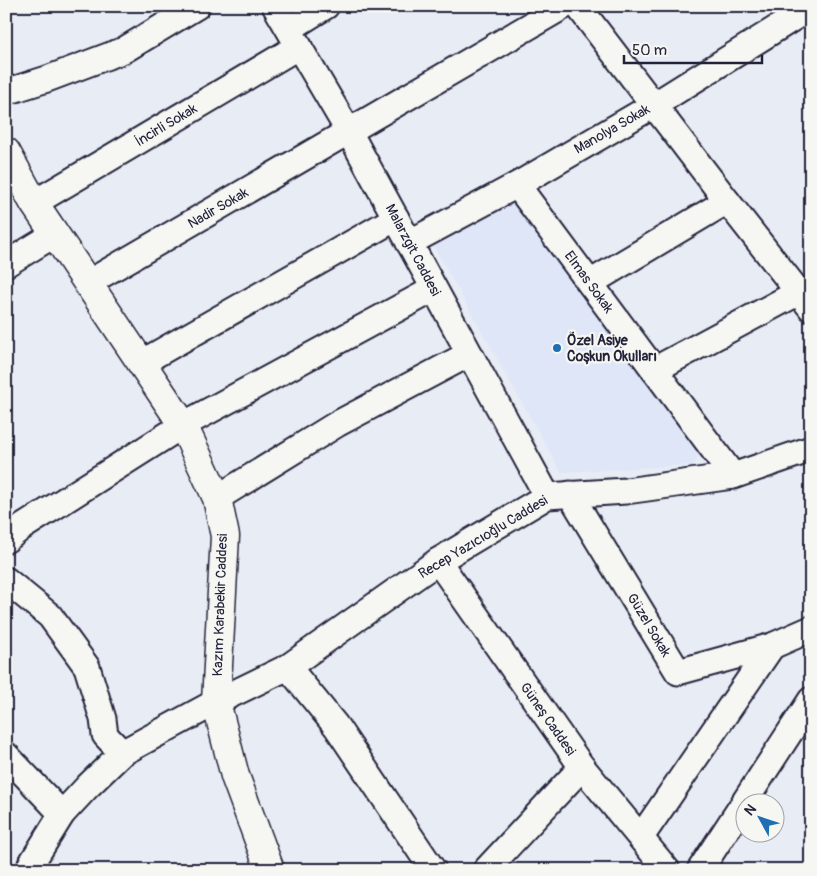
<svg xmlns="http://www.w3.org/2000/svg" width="817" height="876" font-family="Pangolin,sans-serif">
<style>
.built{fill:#dee6f7}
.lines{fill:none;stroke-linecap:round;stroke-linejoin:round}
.minor-casing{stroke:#22223b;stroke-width:29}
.major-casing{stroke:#22223b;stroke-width:31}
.minor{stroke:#f6f6f2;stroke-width:25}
.major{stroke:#f6f6f2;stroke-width:28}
.poi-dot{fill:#1f6fb2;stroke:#f6f6f2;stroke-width:2}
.labels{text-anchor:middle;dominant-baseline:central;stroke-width:4.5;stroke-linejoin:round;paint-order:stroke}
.street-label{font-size:14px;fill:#22223b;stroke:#f6f6f2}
.poi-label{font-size:14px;font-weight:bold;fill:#22223b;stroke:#f6f6f2;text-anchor:start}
</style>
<rect width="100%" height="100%" fill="#e8edf5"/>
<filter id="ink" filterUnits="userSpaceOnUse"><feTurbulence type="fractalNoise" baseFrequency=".02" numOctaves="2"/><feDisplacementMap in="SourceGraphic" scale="10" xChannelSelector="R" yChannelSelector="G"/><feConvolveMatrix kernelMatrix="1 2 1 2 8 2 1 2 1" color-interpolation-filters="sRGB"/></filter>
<g filter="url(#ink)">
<polygon class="built" points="513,200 699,452 694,465 561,472 433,245"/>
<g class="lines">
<defs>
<g id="minor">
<polyline points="275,6 349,132 547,496"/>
<polyline points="578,6 727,201 811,308"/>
<polyline points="289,29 326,6"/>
<polyline points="6,92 47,79 124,50 197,6"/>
<polyline points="517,185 733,476"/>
<polyline points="34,203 299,46"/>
<polyline points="409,243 517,185 654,105 811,7"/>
<polyline points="6,264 55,234"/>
<polyline points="88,283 564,6"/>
<polyline points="590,283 727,201"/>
<polyline points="141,363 396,218"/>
<polyline points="654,370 799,292"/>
<polyline points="570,494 678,672 772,646 811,629"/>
<polyline points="217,498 337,424 469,354"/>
<polyline points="6,540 21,528 183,425 434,289"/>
<polyline points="438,561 582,767 667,870"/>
<polyline points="6,580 50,616 87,667 103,719 105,735 122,753"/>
<polyline points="288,667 336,726 433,870"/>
<polyline points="6,755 62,814"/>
<polyline points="641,837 772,646"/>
<polyline points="29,870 31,864 62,814 88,786 122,753 216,702 288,667 438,561 547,496 626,491 733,476 811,449"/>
<polyline points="486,870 582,767"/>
<polyline points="700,870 811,700"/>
</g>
<polyline id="major" points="6,152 34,203 183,425 217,498 225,536 216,702 235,776 270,870"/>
</defs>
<use href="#minor" class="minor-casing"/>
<use href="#major" class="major-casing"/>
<use href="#minor" class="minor"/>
<use href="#major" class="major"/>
</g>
</g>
<circle class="poi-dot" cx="557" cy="348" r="5"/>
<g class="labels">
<g class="street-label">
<text transform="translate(166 125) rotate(-31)">İncirli Sokak</text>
<text transform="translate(612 129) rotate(-30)">Manolya Sokak</text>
<text transform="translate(218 208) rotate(-30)">Nadir Sokak</text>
<text transform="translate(413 250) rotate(62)">Malarzgit Caddesi</text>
<text transform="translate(589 282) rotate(54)">Elmas Sokak</text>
<text transform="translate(483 537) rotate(-31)">Recep Yazıcıoğlu Caddesi</text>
<text transform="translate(220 605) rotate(-88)">Kazım Karabekir Caddesi</text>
<text transform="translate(649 625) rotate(59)">Güzel Sokak</text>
<text transform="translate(548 719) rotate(55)">Güneş Caddesi</text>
</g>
<g class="poi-label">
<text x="567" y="340">Özel Asiye<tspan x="567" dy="16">Coşkun Okulları</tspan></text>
</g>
</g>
<rect width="817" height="876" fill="none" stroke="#f6f6f2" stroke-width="25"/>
<rect x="12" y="12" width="792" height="851" fill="none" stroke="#22223b" stroke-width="2" filter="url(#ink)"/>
<g transform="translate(760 818) rotate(310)"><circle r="24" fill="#f6f6f2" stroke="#a1a1a9"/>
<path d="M0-4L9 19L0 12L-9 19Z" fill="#1f6fb2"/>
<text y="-8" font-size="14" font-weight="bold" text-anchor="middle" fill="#22223b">N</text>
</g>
<path d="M624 55v8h138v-8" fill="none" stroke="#22223b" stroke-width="2.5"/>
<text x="632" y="55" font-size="15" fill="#22223b" stroke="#f6f6f2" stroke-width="4" paint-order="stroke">50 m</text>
</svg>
